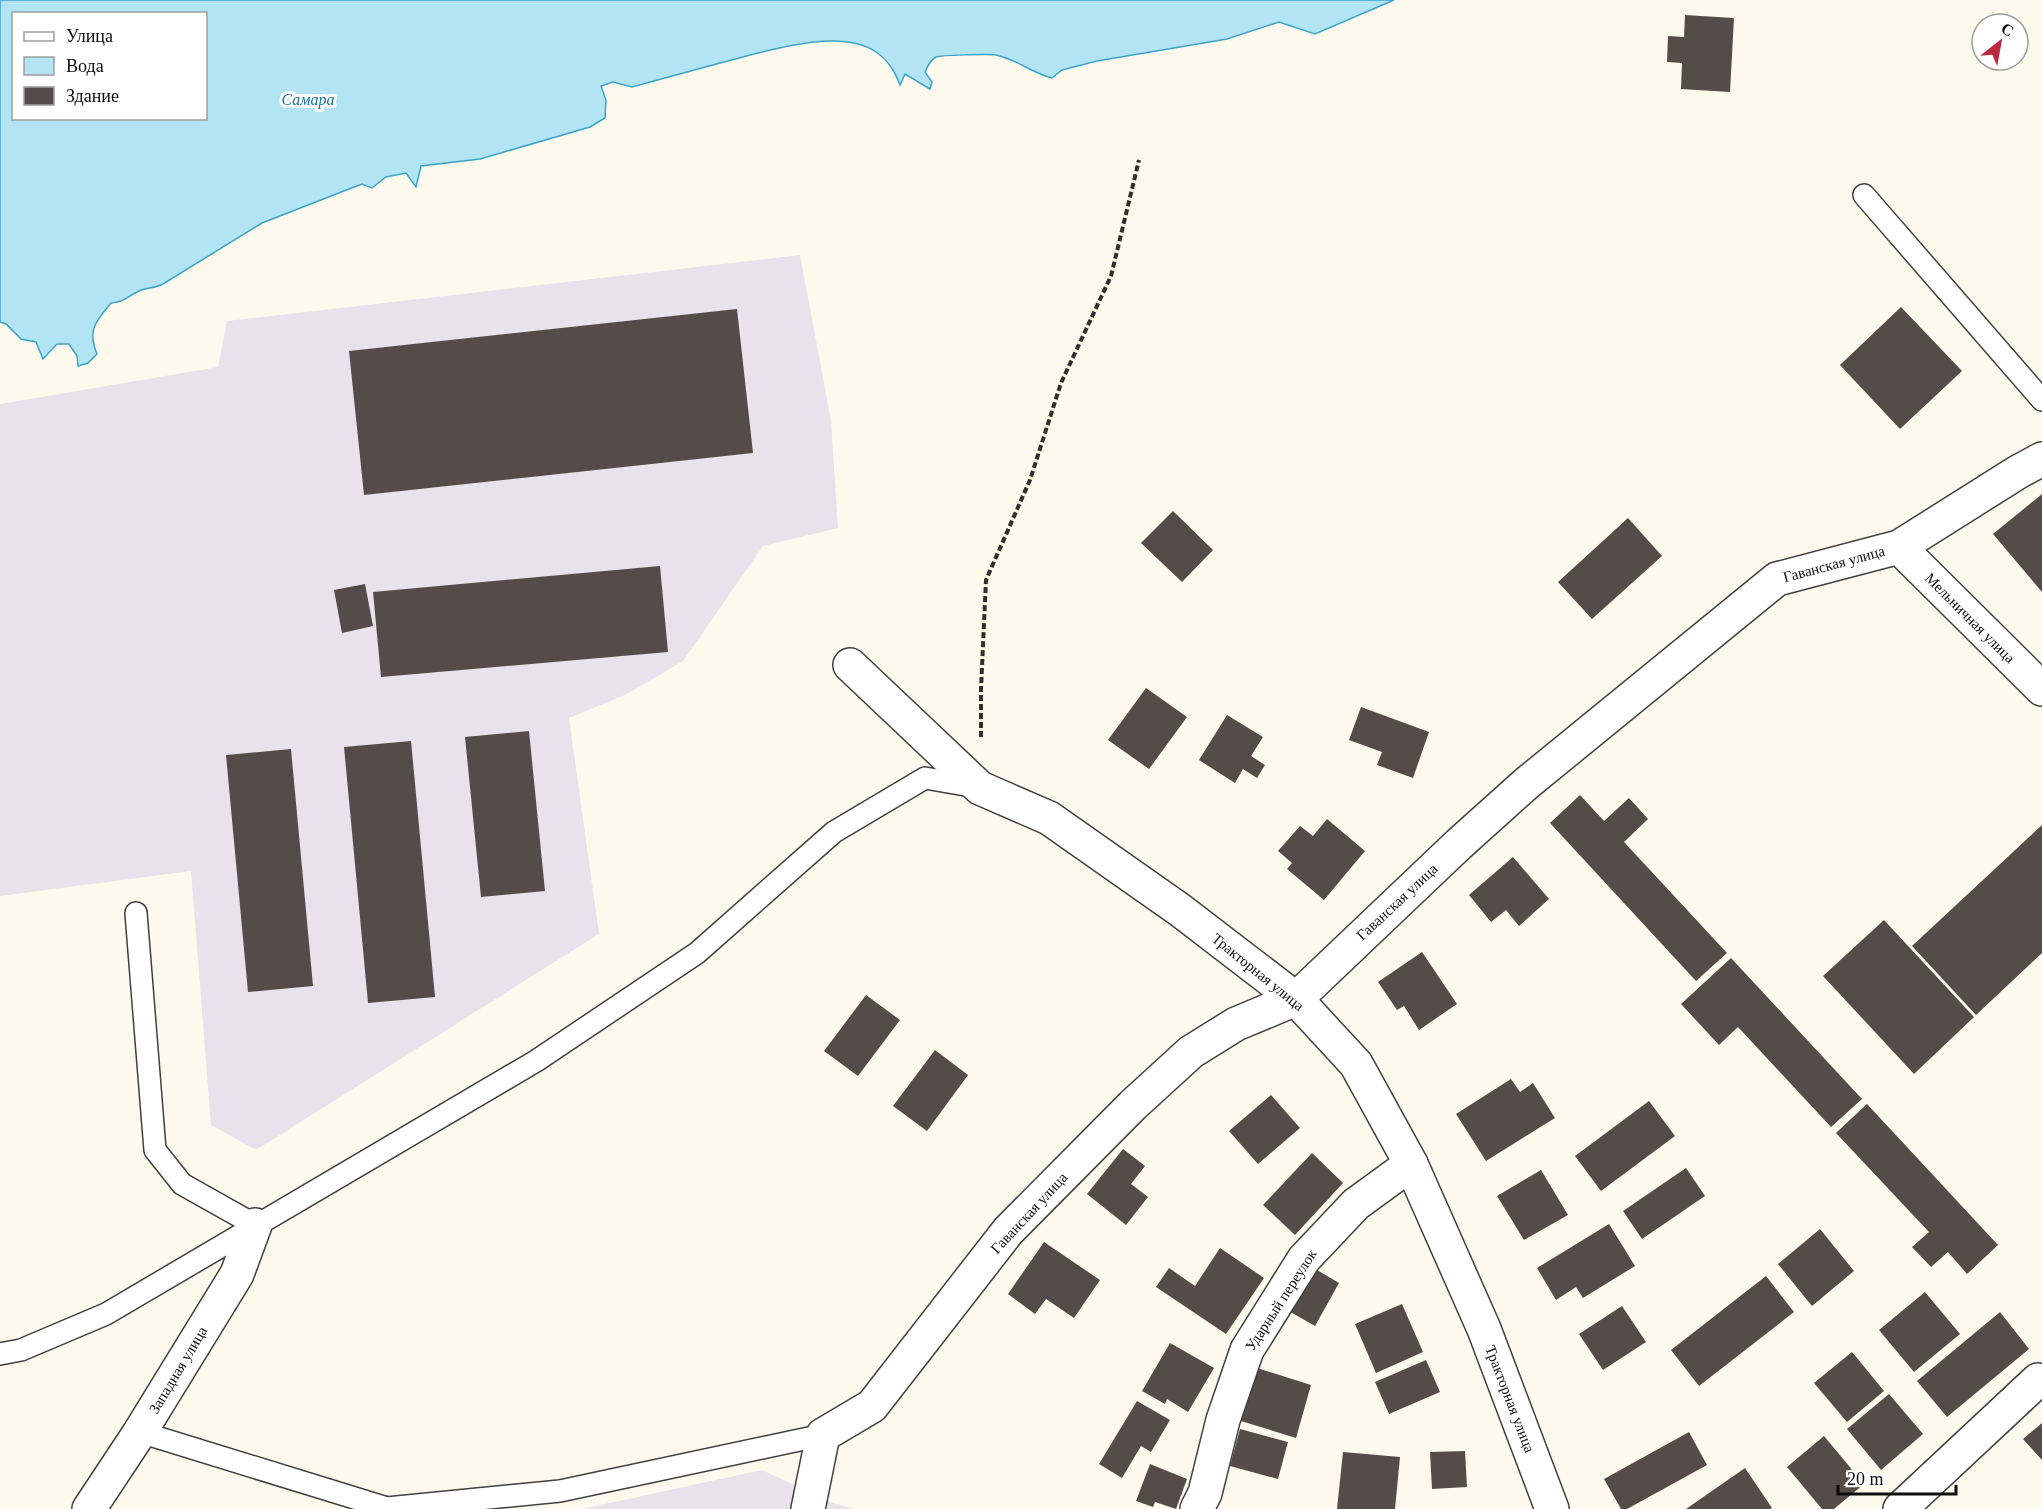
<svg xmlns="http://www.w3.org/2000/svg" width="2042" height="1509" font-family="'Times New Roman',serif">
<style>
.industrial{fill:#e9e1eb}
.water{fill:#b3e4f4;stroke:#3ca3c9;stroke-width:1.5;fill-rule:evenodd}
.building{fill:#554c49}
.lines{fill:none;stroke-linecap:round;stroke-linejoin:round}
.service-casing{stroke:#404040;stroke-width:24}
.minor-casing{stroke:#404040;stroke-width:36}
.path{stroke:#2f2f2f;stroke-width:4;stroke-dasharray:6 3;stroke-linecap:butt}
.service{stroke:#fff;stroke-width:21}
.minor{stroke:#fff;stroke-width:33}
.labels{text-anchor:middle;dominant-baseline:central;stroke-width:6;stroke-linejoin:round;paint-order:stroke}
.street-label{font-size:15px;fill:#0d0d0d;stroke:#fff}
.water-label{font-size:16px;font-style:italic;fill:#1a739b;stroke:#fff}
</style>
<rect width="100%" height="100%" fill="#fef9ed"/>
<g class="industrial">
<polygon points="800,255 831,421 838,528 763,546 683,661 627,694 569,718 599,934 256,1150 211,1125 191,871 0,896 0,404 218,367 227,321"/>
<polygon points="762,1470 833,1503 854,1509 582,1509"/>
</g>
<path class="water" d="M0,0H1394L1315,34L1279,22L1227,39L1097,61L1062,70L1052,78C1032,73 1016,59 996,55C988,54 941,55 936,57C929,61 928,66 925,72L932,82L930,89L905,74L900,85C895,72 889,61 876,52C838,26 761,53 720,63C691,71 661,79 632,87L613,82L601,86L606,100L605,118L590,127L480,159L421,166L416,187L406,173L386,177L372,188L362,184L349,189L262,223L163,284C156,288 144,288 139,291C126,297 127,301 111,303C96,321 87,330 97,354L88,363L78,366L77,356L69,344H57L43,359L36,342L21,339L6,324L0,322ZM14,14H206V118H14Z"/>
<g class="building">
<polygon points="1685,15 1734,18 1730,92 1681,89 1682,63 1667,62 1668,36 1684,37"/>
<polygon points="1901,307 1962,371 1900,429 1840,365"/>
<polygon points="737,309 753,453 364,495 349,351"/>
<polygon points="2042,494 2042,592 1993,534"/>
<polygon points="1173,511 1213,550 1182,582 1141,543"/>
<polygon points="1628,518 1662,556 1592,619 1558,582"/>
<polygon points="660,566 668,652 381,677 373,592"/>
<polygon points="365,584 373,626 342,633 334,590"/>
<polygon points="1146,688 1187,717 1149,769 1108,740"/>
<polygon points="1361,707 1429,732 1413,778 1377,765 1382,752 1349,740"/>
<polygon points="1227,715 1263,737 1251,756 1265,765 1257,778 1243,769 1235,783 1199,760"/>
<polygon points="529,731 545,891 481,897 465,737"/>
<polygon points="411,741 435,997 368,1003 344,747"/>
<polygon points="291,749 313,986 248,992 226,755"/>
<polygon points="1580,795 1604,821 1629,798 1648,819 1624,842 1727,953 1696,981 1550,823"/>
<polygon points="1327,819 1365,851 1324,900 1287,869 1292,863 1278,851 1300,826 1313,836"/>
<polygon points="2042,825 2042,953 1976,1015 1912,946"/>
<polygon points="1513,857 1549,899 1519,926 1506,910 1491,922 1469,895"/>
<polygon points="1884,920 1974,1017 1914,1074 1823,976"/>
<polygon points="1422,952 1457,1004 1419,1030 1404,1006 1397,1010 1378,982"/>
<polygon points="1731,958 1862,1099 1831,1127 1738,1027 1719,1045 1681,1004"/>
<polygon points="866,995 900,1020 858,1076 824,1051"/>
<polygon points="935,1050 968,1075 927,1131 893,1106"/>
<polygon points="1511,1079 1520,1092 1533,1083 1555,1118 1486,1161 1456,1114"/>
<polygon points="1271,1095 1300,1128 1258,1164 1229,1131"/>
<polygon points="1649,1101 1675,1136 1601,1191 1575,1156"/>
<polygon points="1867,1104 1998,1245 1967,1274 1948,1252 1931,1267 1912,1247 1929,1232 1836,1133"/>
<polygon points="1123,1149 1145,1166 1131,1184 1148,1197 1126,1225 1087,1194"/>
<polygon points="1312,1153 1343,1183 1295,1235 1263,1205"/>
<polygon points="1686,1168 1705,1196 1642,1239 1623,1211"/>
<polygon points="1541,1170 1568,1215 1524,1240 1497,1196"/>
<polygon points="1609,1224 1635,1266 1583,1298 1576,1287 1556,1300 1537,1268"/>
<polygon points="1820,1229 1854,1271 1812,1306 1778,1264"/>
<polygon points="1044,1242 1100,1280 1074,1318 1046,1299 1035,1314 1008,1294"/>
<polygon points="1220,1248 1264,1278 1226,1334 1156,1287 1169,1268 1195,1286"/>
<polygon points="1312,1267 1339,1283 1315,1326 1287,1310"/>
<polygon points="1766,1276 1794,1312 1699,1386 1671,1350"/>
<polygon points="1925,1292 1960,1334 1914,1372 1879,1330"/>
<polygon points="1402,1304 1423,1352 1376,1373 1355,1324"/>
<polygon points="1622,1306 1646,1342 1603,1370 1579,1334"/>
<polygon points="2000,1312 2029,1349 1947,1417 1917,1381"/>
<polygon points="1170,1343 1214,1368 1188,1412 1167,1399 1165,1404 1142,1391"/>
<polygon points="1852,1352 1884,1391 1847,1422 1814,1383"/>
<polygon points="1426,1360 1440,1392 1389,1414 1375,1382"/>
<polygon points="1257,1368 1311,1385 1296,1438 1241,1421"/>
<polygon points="1889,1394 1923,1434 1881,1470 1847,1429"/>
<polygon points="1137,1401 1170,1420 1151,1452 1141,1446 1122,1478 1099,1464"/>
<polygon points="2042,1423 2042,1460 2023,1439"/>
<polygon points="1240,1429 1288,1442 1278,1479 1230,1466"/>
<polygon points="1689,1432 1707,1465 1627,1509 1621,1509 1604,1479"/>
<polygon points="1824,1436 1864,1484 1834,1509 1822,1509 1787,1467"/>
<polygon points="1465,1451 1467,1487 1432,1489 1430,1452"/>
<polygon points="1343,1452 1400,1457 1395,1509 1337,1509"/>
<polygon points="1150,1464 1187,1479 1176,1509 1155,1502 1153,1507 1136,1501"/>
<polygon points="1745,1468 1772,1508 1770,1509 1686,1509"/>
</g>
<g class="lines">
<defs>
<g id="service">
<polyline points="1864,195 2042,400"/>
<polyline points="136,913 155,1150 182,1184 255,1225"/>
<polyline points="0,1354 21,1350 106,1314 536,1061 697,953 834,832 925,778 977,787"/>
<polyline points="140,1432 387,1508 560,1491 823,1435"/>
</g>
<g id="minor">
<polyline points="1899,547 2042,689"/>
<polyline points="850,665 980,788 1049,818 1180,910 1296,999 1356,1064 1411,1164 1484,1329 1552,1509"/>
<polyline points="89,1509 140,1432 237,1274 255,1225"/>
<polyline points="808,1509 823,1435 872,1406 1008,1231 1133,1105 1191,1052 1236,1024 1296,999 1459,844 1527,783 1777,579 1899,547 2018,472 2042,459"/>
<polyline points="1197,1509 1205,1493 1223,1420 1247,1350 1304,1259 1356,1204 1411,1164"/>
<polyline points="1900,1509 2038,1380"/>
</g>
</defs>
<use href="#service" class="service-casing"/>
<use href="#minor" class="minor-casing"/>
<polyline class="path" points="981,737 981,689 986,580 1030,480 1061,383 1111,276 1139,160"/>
<use href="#service" class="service"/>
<use href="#minor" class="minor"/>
</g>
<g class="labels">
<g class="street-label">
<text transform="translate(1834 564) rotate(-15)">Гаванская улица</text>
<text transform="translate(1970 618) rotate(45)">Мельничная улица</text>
<text transform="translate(1397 902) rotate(-43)">Гаванская улица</text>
<text transform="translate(1258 972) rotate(39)">Тракторная улица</text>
<text transform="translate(1029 1213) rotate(-47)">Гаванская улица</text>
<text transform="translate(1281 1300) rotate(-57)">Ударный переулок</text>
<text transform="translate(178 1370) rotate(-59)">Западная улица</text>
<text transform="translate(1510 1399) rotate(69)">Тракторная улица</text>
</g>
<g class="water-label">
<text x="308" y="99">Самара</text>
</g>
</g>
<rect x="12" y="12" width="195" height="108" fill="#ffffff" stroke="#9e9e9e" stroke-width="1.5"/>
<rect x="24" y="32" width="30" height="9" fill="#ffffff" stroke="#9e9e9e" stroke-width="1.5"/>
<text x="66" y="42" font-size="18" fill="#0d0d0d">Улица</text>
<rect x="24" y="57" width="30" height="18" fill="#b3e4f4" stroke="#9e9e9e" stroke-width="1.5"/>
<text x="66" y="72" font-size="18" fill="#0d0d0d">Вода</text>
<rect x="24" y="87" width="30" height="18" fill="#554c49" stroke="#9e9e9e" stroke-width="1.5"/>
<text x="66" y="102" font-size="18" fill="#0d0d0d">Здание</text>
<g transform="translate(2000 42) rotate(31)"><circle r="28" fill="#ffffff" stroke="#9e9e9e" stroke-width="1.5"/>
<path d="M0-4.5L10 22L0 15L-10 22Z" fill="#b92942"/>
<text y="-9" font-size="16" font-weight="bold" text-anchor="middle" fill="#0d0d0d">С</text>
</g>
<path d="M1838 1485v9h118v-9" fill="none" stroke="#0d0d0d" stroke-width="3"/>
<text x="1847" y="1485" font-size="18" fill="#0d0d0d" stroke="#ffffff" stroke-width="4.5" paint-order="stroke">20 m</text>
</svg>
